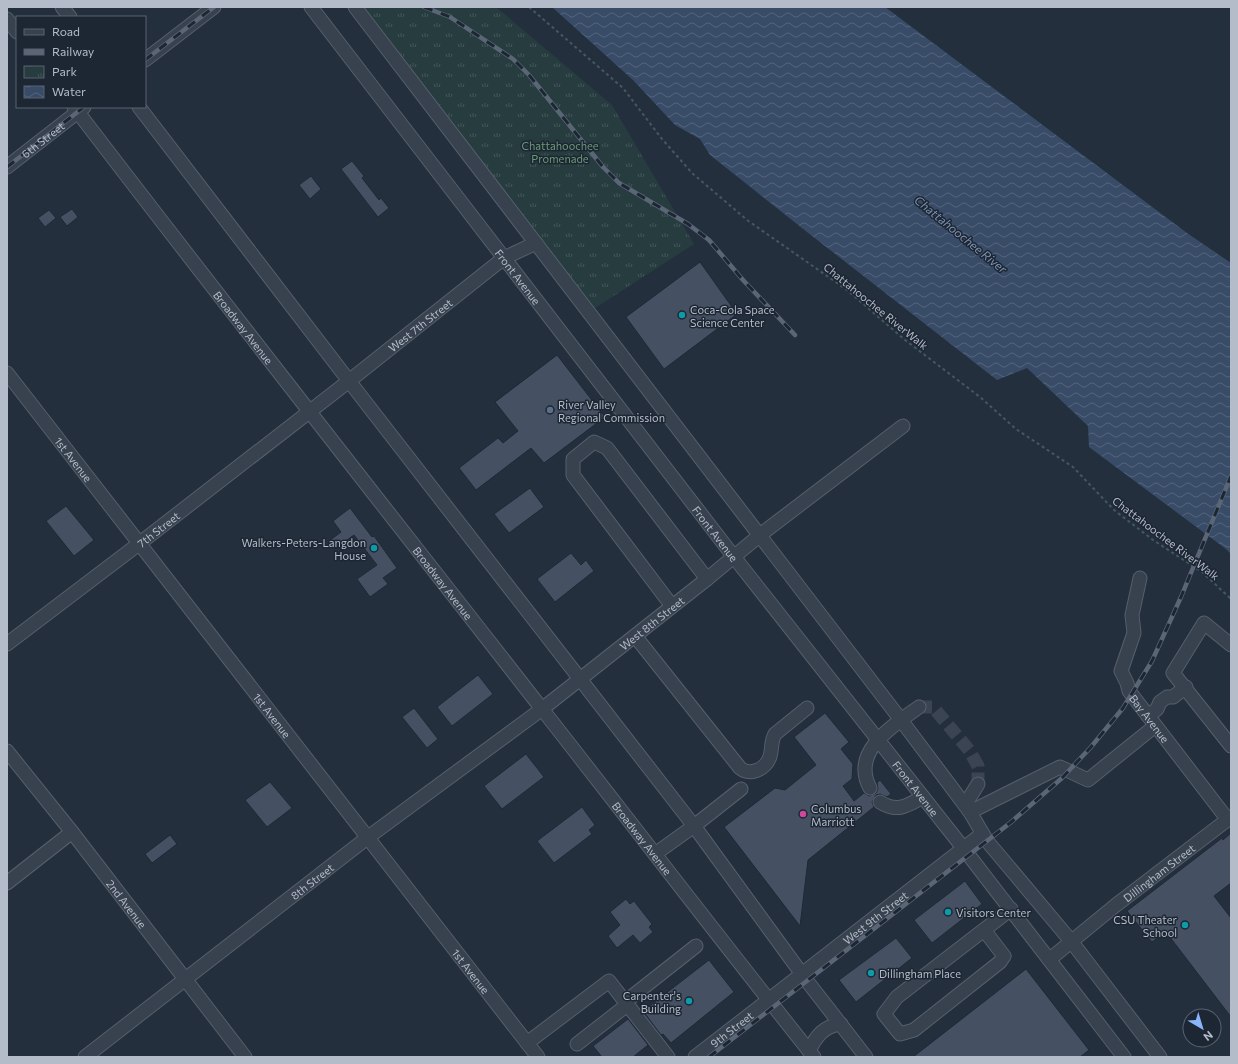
<svg xmlns="http://www.w3.org/2000/svg" width="1238" height="1064" font-family="Commissioner,sans-serif">
<style>
.park{fill:url(#park-tufts)}
.water{fill:url(#water-waves)}
.building{fill:#455162;stroke:#1f2835}
.lines{fill:none;stroke-linecap:round;stroke-linejoin:round}
.minor-tunnel{stroke:#3a4453;stroke-width:13;stroke-dasharray:13 6;stroke-linecap:butt}
.minor-casing{stroke:#565f6c;stroke-width:15}
.path{stroke:#44595c;stroke-width:2;stroke-dasharray:3 3;stroke-linecap:butt}
.minor{stroke:#38414e;stroke-width:13}
.rail-casing{stroke:#5a6575;stroke-width:4.5}
.rail{stroke:#1d2633;stroke-width:3;stroke-dasharray:9;stroke-linecap:butt}
.culture-dot{fill:#0f9aa8;stroke:#1d2633;stroke-width:1.5}
.service-dot{fill:#5c6f8a;stroke:#1d2633;stroke-width:1.5}
.hotel-dot{fill:#d1479c;stroke:#1d2633;stroke-width:1.5}
.labels{text-anchor:middle;dominant-baseline:central;stroke-width:3;stroke-linejoin:round;paint-order:stroke}
.street-label{font-size:11px;fill:#b4bcc9;stroke:#1d2633}
.park-label{font-size:11px;fill:#6b9a76;stroke:#1d2633}
.poi-label{font-size:11px;fill:#b4bcc9;stroke:#1d2633;text-anchor:start}
.water-label{font-size:12px;font-style:italic;fill:#7c92b1;stroke:#1d2633}
</style>
<defs>
<pattern id="park-tufts" width="24" height="20" patternUnits="userSpaceOnUse"><rect width="24" height="20" fill="#263c3f"/><path d="M3 7l-1-3M5 7V3M7 7l1-3M15 17l-1-3M17 17v-4M19 17l1-3" fill="none" stroke="#435659"/></pattern>
<pattern id="water-waves" width="16" height="10" patternUnits="userSpaceOnUse"><rect width="16" height="10" fill="#394c67"/><path d="M0 5q4-4 8 0t8 0" fill="none" stroke="#53647b"/></pattern>
</defs>
<rect width="100%" height="100%" fill="#242f3e"/>
<polygon class="park" points="359,7 496,7 612,105 694,244 595,308"/>
<polygon class="water" points="552,7 885,7 1187,233 1231,263 1231,554 1226,549 1089,447 1088,426 1027,368 997,380 807,232 710,155 700,139 675,125 633,80"/>
<g class="building">
<polygon points="352,161 364,176 362,178 379,200 381,198 389,208 378,217 341,169"/>
<polygon points="311,176 321,189 310,199 299,185"/>
<polygon points="72,209 78,217 67,226 60,217"/>
<polygon points="49,210 56,218 45,227 38,218"/>
<polygon points="700,262 737,314 664,369 626,317"/>
<polygon points="557,355 605,417 544,463 531,448 476,490 459,468 498,438 503,443 518,431 495,402"/>
<polygon points="530,488 544,507 509,533 494,514"/>
<polygon points="66,506 94,540 74,556 46,521"/>
<polygon points="350,508 372,537 374,536 397,568 383,578 388,584 370,597 357,579 377,565 354,535 335,549 329,541 341,532 333,521"/>
<polygon points="571,553 581,565 586,560 594,571 555,602 537,579"/>
<polygon points="478,675 493,694 452,726 437,707"/>
<polygon points="414,708 438,739 427,748 402,717"/>
<polygon points="825,713 849,742 841,749 853,764 852,779 843,786 854,801 864,793 869,796 876,793 878,789 877,783 880,780 891,794 887,797 880,794 876,795 872,802 874,807 808,860 800,926 724,827 775,788 785,790 816,765 794,737"/>
<polygon points="526,754 544,777 502,809 484,786"/>
<polygon points="270,782 292,808 267,827 245,800"/>
<polygon points="582,807 595,825 589,830 592,834 554,863 537,841"/>
<polygon points="1231,833 1231,883 1214,896 1231,918 1231,1017 1166,932 1152,942 1127,911 1222,838 1223,840"/>
<polygon points="170,835 177,844 152,863 145,854"/>
<polygon points="965,881 982,904 932,943 914,920"/>
<polygon points="626,899 630,904 634,901 652,924 649,927 653,932 640,943 633,935 617,948 608,936 620,925 610,912"/>
<polygon points="896,938 912,958 856,1002 839,980"/>
<polygon points="709,960 734,992 671,1043 663,1034 661,1035 643,1011"/>
<polygon points="1026,969 1089,1050 1080,1057 913,1057"/>
<polygon points="628,1019 648,1045 633,1057 602,1057 593,1046"/>
</g>
<g class="lines">
<polyline class="minor-tunnel" points="919,707 933,707 969,750 978,766 978,784"/>
<defs>
<g id="minor">
<polyline points="62,7 70,17"/>
<path id="s1" d="M311,7L734,557L964,849L1124,1057"/>
<polyline points="355,7 901,720 970,812 987,841 1071,941 1160,1057"/>
<polyline points="7,19 17,32"/>
<polyline points="145,60 214,7"/>
<path id="s2" d="M74,107C228,309 386,509 542,709C633,825 722,942 814,1057"/>
<polyline points="139,107 349,381 694,826 807,981 866,1057"/>
<path id="s3" d="M7,167L84,107"/>
<path id="s4" d="M7,373L538,1057"/>
<path id="s5" d="M1140,578L1132,615L1134,633L1121,671L1127,683L1129,691L1228,820"/>
<polyline points="672,606 573,475 573,459 594,442 607,448 707,579"/>
<path d="M635,636L740,768C749,776 764,770 769,759C773,751 770,742 775,734L807,708"/>
<path id="s6" d="M7,644L140,543L349,381L504,258L536,243"/>
<polyline points="1231,645 1204,623 1173,673 1231,746"/>
<polyline points="1148,716 1157,709 1160,702 1167,697 1173,697 1186,687"/>
<path id="s7" d="M7,751L72,832L245,1057"/>
<path d="M870,788C850,751 894,725 919,707"/>
<path d="M880,802C897,813 907,806 923,797"/>
<polyline points="965,805 978,784"/>
<polyline points="970,812 1060,767 1088,780 1155,726"/>
<polyline points="655,854 694,826 741,789"/>
<polyline points="7,883 72,832"/>
<polyline points="984,930 1004,956 1000,962 914,1030 900,1034 884,1014 897,997 1011,909"/>
<path id="s8" d="M1050,959L1116,905L1231,817"/>
<polyline points="625,1002 696,946"/>
<polyline points="527,1043 609,981 668,1057"/>
<polyline points="577,1044 627,1005"/>
<path d="M809,1051C816,1036 824,1026 841,1024"/>
<path id="s9" d="M85,1057L367,838L542,709L707,579L760,535L903,426"/>
<path id="s10" d="M695,1057L982,834"/>
</g>
</defs>
<use href="#minor" class="minor-casing"/>
<polyline class="path" points="529,7 623,88 662,139 692,173 747,220 847,290 905,340 980,397 1016,429 1073,467 1114,510 1153,540 1202,572 1231,599"/>
<use href="#minor" class="minor"/>
<defs>
<g id="rail">
<polyline points="424,7 450,17 513,59 529,75 603,167 619,183 688,224 709,240 743,280 795,335"/>
<polyline points="145,60 214,7"/>
<polyline points="7,167 84,107"/>
<polyline points="709,1057 1010,823 1062,778 1091,747 1123,708 1152,661 1181,597 1231,476"/>
</g>
</defs>
<use href="#rail" class="rail-casing"/>
<use href="#rail" class="rail"/>
</g>
<g class="culture-dot">
<circle cx="682" cy="315" r="4"/>
<circle cx="374" cy="548" r="4"/>
<circle cx="948" cy="912" r="4"/>
<circle cx="1185" cy="925" r="4"/>
<circle cx="871" cy="973" r="4"/>
<circle cx="689" cy="1001" r="4"/>
</g>
<circle class="service-dot" cx="550" cy="410" r="4"/>
<circle class="hotel-dot" cx="803" cy="814" r="4"/>
<g class="labels">
<g class="street-label">
<text stroke="none"><textPath href="#s3" startOffset="45">6th Street</textPath></text>
<text stroke="none"><textPath href="#s1" startOffset="340">Front Avenue</textPath></text>
<text transform="translate(876 306) rotate(39)">Chattahoochee RiverWalk</text>
<text stroke="none"><textPath href="#s6" startOffset="522">West 7th Street</textPath></text>
<text stroke="none"><textPath href="#s2" startOffset="278">Broadway Avenue</textPath></text>
<text stroke="none"><textPath href="#s4" startOffset="109">1st Avenue</textPath></text>
<text stroke="none"><textPath href="#s6" startOffset="190">7th Street</textPath></text>
<text stroke="none"><textPath href="#s1" startOffset="664">Front Avenue</textPath></text>
<text transform="translate(1166 538) rotate(37)">Chattahoochee RiverWalk</text>
<text stroke="none"><textPath href="#s2" startOffset="602">Broadway Avenue</textPath></text>
<text stroke="none"><textPath href="#s9" startOffset="714">West 8th Street</textPath></text>
<text stroke="none"><textPath href="#s4" startOffset="433">1st Avenue</textPath></text>
<text stroke="none"><textPath href="#s5" startOffset="152">Bay Avenue</textPath></text>
<text stroke="none"><textPath href="#s1" startOffset="988">Front Avenue</textPath></text>
<text stroke="none"><textPath href="#s2" startOffset="926">Broadway Avenue</textPath></text>
<text stroke="none"><textPath href="#s8" startOffset="139">Dillingham Street</textPath></text>
<text stroke="none"><textPath href="#s9" startOffset="287">8th Street</textPath></text>
<text stroke="none"><textPath href="#s7" startOffset="194">2nd Avenue</textPath></text>
<text stroke="none"><textPath href="#s10" startOffset="228">West 9th Street</textPath></text>
<text stroke="none"><textPath href="#s4" startOffset="757">1st Avenue</textPath></text>
<text stroke="none"><textPath href="#s10" startOffset="46">9th Street</textPath></text>
</g>
<g class="park-label">
<text x="560" y="145">Chattahoochee<tspan x="560" dy="13">Promenade</tspan></text>
</g>
<g class="poi-label">
<text x="690" y="309">Coca-Cola Space<tspan x="690" dy="13">Science Center</tspan></text>
<text x="558" y="404">River Valley<tspan x="558" dy="13">Regional Commission</tspan></text>
<text x="366" y="542" text-anchor="end">Walkers-Peters-Langdon<tspan x="366" dy="13">House</tspan></text>
<text x="811" y="808">Columbus<tspan x="811" dy="13">Marriott</tspan></text>
<text x="956" y="912">Visitors Center</text>
<text x="1177" y="919" text-anchor="end">CSU Theater<tspan x="1177" dy="13">School</tspan></text>
<text x="879" y="973">Dillingham Place</text>
<text x="681" y="995" text-anchor="end">Carpenter's<tspan x="681" dy="13">Building</tspan></text>
</g>
<g class="water-label">
<text transform="translate(961 234) rotate(39)">Chattahoochee River</text>
</g>
</g>
<rect width="1238" height="1064" fill="none" stroke="#b4bcc9" stroke-width="16"/>
<rect x="16" y="16" width="130" height="92" fill="#1d2633" stroke="#59626f"/>
<rect x="24" y="29" width="20" height="6" fill="#38414e" stroke="#59626f"/>
<text x="52" y="36" font-size="12" fill="#b4bcc9">Road</text>
<rect x="24" y="49" width="20" height="6" fill="#5a6575" stroke="#59626f"/>
<text x="52" y="56" font-size="12" fill="#b4bcc9">Railway</text>
<rect x="24" y="66" width="20" height="12" fill="url(#park-tufts)" stroke="#59626f"/>
<text x="52" y="76" font-size="12" fill="#b4bcc9">Park</text>
<rect x="24" y="86" width="20" height="12" fill="url(#water-waves)" stroke="#59626f"/>
<text x="52" y="96" font-size="12" fill="#b4bcc9">Water</text>
<g transform="translate(1202 1028) rotate(142)"><circle r="19" fill="#1d2633" stroke="#59626f"/>
<path d="M0-3L7 15L0 10L-7 15Z" fill="#8ab4f8"/>
<text y="-6" font-size="11" font-weight="bold" text-anchor="middle" fill="#b4bcc9">N</text>
</g>
</svg>
